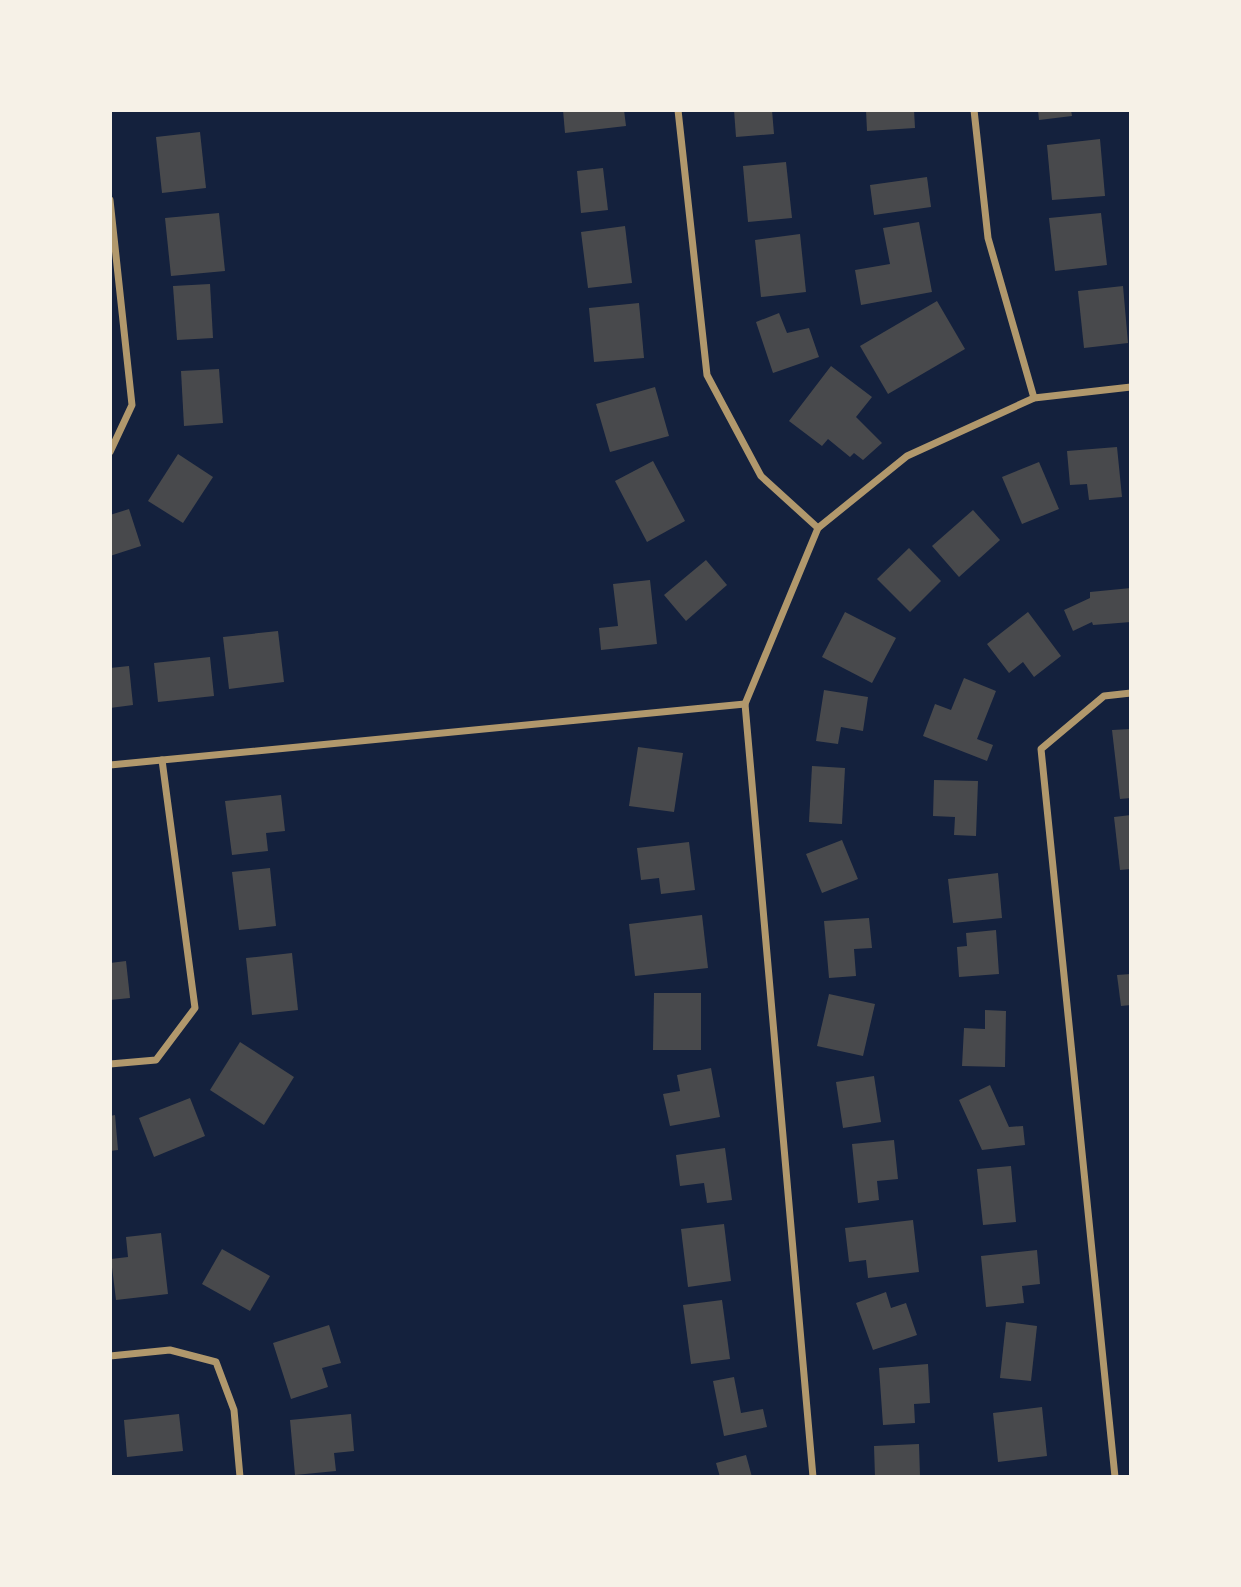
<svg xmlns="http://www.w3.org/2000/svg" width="1241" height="1587" font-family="Karla,sans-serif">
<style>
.building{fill:#48494c}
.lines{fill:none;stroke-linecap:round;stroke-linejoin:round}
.minor{stroke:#b1986c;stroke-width:7}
</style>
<rect width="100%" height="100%" fill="#14213d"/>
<g class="building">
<polygon points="563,110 624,110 626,126 565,133"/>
<polygon points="734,110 772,110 774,134 736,137"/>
<polygon points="866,110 914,110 915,128 867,131"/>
<polygon points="1038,110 1071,110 1072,116 1039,120"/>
<polygon points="200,132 206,188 162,193 156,137"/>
<polygon points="1100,139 1105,196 1052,200 1047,145"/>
<polygon points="786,162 792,218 748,222 743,166"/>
<polygon points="603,168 608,210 581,213 577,171"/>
<polygon points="927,177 931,207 874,215 870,185"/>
<polygon points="219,213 225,271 171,276 165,218"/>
<polygon points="1101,213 1107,265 1055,271 1049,218"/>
<polygon points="919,222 932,292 861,305 855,270 890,264 883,228"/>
<polygon points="625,226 632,283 588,288 581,232"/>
<polygon points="800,234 806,292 761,297 755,240"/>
<polygon points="210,284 213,338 177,340 173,286"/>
<polygon points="1123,286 1128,343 1084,348 1078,291"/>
<polygon points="937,301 965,349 888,394 860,346"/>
<polygon points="639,303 644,358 594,362 589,308"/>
<polygon points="779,313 787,333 809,328 819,357 773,373 756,322"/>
<polygon points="831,366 872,397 856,417 882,443 863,460 854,453 850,457 828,439 822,446 789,421"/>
<polygon points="219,369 223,423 184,426 181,371"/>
<polygon points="655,387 669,436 610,452 596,404"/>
<polygon points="1117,447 1122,497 1089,500 1087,484 1070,485 1067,451"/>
<polygon points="178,454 213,477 183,523 148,501"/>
<polygon points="653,461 685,521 647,542 615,481"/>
<polygon points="1039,462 1059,509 1022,524 1002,477"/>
<polygon points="129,509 141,546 110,556 110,515"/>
<polygon points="973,510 1000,540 959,577 932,546"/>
<polygon points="909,548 941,581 910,612 877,579"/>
<polygon points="706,560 727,585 686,621 664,595"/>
<polygon points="650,580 657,644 601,650 599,628 618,626 613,584"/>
<polygon points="1131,588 1131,622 1093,625 1092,622 1073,631 1064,610 1090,598 1090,592"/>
<polygon points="845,612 896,638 872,683 822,657"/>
<polygon points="1028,612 1061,656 1034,677 1023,662 1009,673 987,644"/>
<polygon points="278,631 284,682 229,689 223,637"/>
<polygon points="210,657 214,696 158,702 154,663"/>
<polygon points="129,666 133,705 110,708 110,668"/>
<polygon points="964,678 996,691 977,739 993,745 987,761 923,736 935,704 951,710"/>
<polygon points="824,690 868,697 863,731 841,727 838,744 816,741"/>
<polygon points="1131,729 1131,798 1120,799 1112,730"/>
<polygon points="638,747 683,753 674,812 629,806"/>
<polygon points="812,766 845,768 842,824 809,822"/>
<polygon points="934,780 978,781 976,836 954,835 955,817 933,816"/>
<polygon points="281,795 285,831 266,833 268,851 232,855 225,801"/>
<polygon points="1131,815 1131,869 1120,870 1114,817"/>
<polygon points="842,840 858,879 822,893 806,854"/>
<polygon points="689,842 695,890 661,894 659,878 641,880 637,848"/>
<polygon points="270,868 276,926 239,930 232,872"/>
<polygon points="998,873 1002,918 953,923 948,879"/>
<polygon points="702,915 708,968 635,976 629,924"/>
<polygon points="869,918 872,948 854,949 856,976 829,978 824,921"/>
<polygon points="996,930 999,974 959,977 957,947 967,946 966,933"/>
<polygon points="292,953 298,1010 252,1015 246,958"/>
<polygon points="126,961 130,998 110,1000 110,963"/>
<polygon points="1131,974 1131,1005 1121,1006 1117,975"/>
<polygon points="654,993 701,993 701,1050 653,1050"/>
<polygon points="829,994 875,1004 863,1056 817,1046"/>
<polygon points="985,1010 1006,1011 1005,1067 962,1066 964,1028 985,1029"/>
<polygon points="240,1042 294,1077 264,1125 210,1090"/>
<polygon points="711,1068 720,1117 670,1126 663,1094 680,1091 677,1075"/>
<polygon points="874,1076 881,1122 843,1128 836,1082"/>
<polygon points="990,1085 1009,1127 1023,1126 1025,1145 982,1150 959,1100"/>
<polygon points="190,1098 205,1136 154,1157 139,1118"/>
<polygon points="115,1115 118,1150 110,1151 110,1116"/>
<polygon points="894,1140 898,1179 877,1181 879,1200 858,1203 852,1144"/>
<polygon points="725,1148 732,1200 707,1203 704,1183 680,1186 676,1155"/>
<polygon points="1011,1166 1016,1222 983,1225 977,1169"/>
<polygon points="913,1220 919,1272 868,1278 866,1260 849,1262 845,1228"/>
<polygon points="724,1224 731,1281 688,1287 681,1229"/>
<polygon points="161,1233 168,1294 116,1300 111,1259 128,1257 126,1237"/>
<polygon points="222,1249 270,1276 250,1311 202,1284"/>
<polygon points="1037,1250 1040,1284 1022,1286 1024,1303 986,1307 981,1256"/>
<polygon points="886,1292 891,1308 906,1303 917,1335 873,1350 856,1303"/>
<polygon points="722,1300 730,1359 691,1364 683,1305"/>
<polygon points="1006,1322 1037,1326 1031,1381 1000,1378"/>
<polygon points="329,1325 341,1363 322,1368 328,1387 291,1399 273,1343"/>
<polygon points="928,1364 930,1403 914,1404 915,1423 883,1425 879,1368"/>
<polygon points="734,1377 741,1413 763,1409 767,1427 724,1436 713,1381"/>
<polygon points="1042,1407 1047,1456 998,1462 993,1413"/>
<polygon points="179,1414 183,1451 127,1457 124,1420"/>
<polygon points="351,1414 354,1451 334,1453 336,1471 295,1475 290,1420"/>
<polygon points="919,1444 920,1477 875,1477 874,1446"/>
<polygon points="746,1455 752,1477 720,1477 716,1463"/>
</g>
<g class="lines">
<g class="minor">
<polyline points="678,110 707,375 761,476 818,528"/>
<polyline points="974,110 988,238 1034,398"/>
<polyline points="110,200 132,405 110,452"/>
<polyline points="110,765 745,704"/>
<polyline points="110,1064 156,1060 195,1008 162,760"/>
<polyline points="110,1356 170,1350 216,1362 234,1410 240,1477"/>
<polyline points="813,1477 745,704 818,528 907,456 1034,398 1131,387"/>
<polyline points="1115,1477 1041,749 1104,696 1131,693"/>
</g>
</g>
<rect width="1241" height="1587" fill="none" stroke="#f6f1e7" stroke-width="224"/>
</svg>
